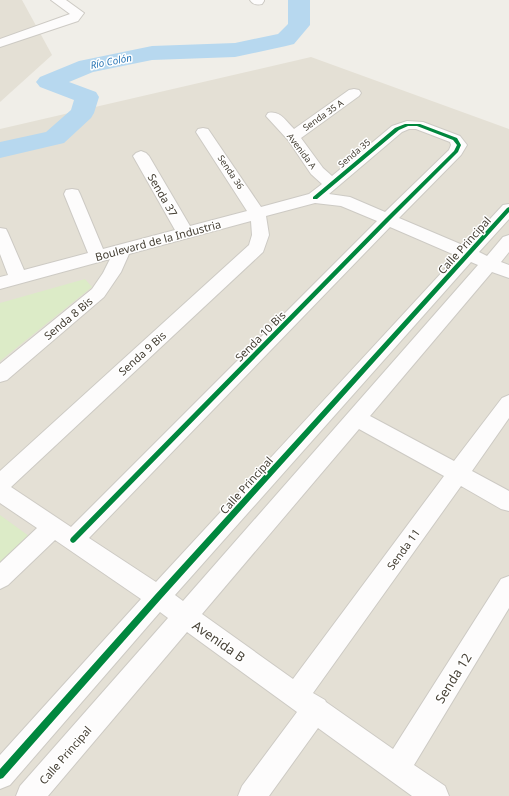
<svg xmlns="http://www.w3.org/2000/svg" width="509" height="796" font-family="'Noto Sans',sans-serif">
<style>
.residential{fill:#e4e0d5}
.green{fill:#dcebc7}
.lines{fill:none;stroke-linecap:round;stroke-linejoin:round}
.river{fill:#b7d8ef;fill-rule:evenodd}
.minor-casing{stroke:#cdcac4;stroke-width:2}
.minor{fill:#fdfcfc;fill-rule:evenodd}
.cycleway-casing{stroke:#fff;stroke-width:2}
.cycleway{fill:#00873e;fill-rule:evenodd}
.labels{text-anchor:middle;dominant-baseline:central;stroke-width:3;stroke-linejoin:round;paint-order:stroke}
.far-street-label{font-size:9px;fill:#464035;stroke:#fff}
.far-water-label{font-size:10px;font-style:italic;fill:#2a76b5;stroke:#fff}
.street-label{font-size:11px;fill:#464035;stroke:#fff}
.near-street-label{font-size:13px;fill:#464035;stroke:#fff}
</style>
<rect width="100%" height="100%" fill="#f0eee8"/>
<g class="residential">
<polygon points="0,0 22,0 52,55 0,102"/>
<polygon points="311,57 509,129 509,796 0,796 0,129"/>
</g>
<g class="green">
<polygon points="85,279 92,287 0,361 0,303"/>
<polygon points="0,515 33,539 0,569"/>
</g>
<g class="lines">
<polygon class="river" points="288,0 310,0 310,25 294,44 286,46 235,57 152,60 93,72 69,82 96,92 99,97 94,113 91,118 64,143 0,158 0,142 46,132 71,110 74,100 40,87 36,82 40,77 79,61 152,46 235,43 278,34 288,24"/>
<defs>
<g id="minor">
<polygon points="51,0 66,0 84,13 78,21 0,47 0,39 70,14"/>
<path d="M250,0H264V1L262,4C257,5 253,5 250,0Z"/>
<path d="M354,89L359,90L361,93L359,96L301,138L323,168L332,176L392,126L407,121L423,122L460,136L467,145L461,155L399,218L465,246L503,205L509,204V219L479,252L487,256L503,237L509,235V252L501,262L509,265V278L492,272L370,416L454,461L502,398L509,395V418L472,471L509,491V511L501,509L461,486L313,693L325,700L326,702L393,749L501,579L509,576V608L414,765L445,786L449,796H412L318,728L269,796H238L242,786L297,712L187,632L48,796H16L20,786L168,618L160,612L10,785L0,789V755L141,599L55,540L8,585L0,589V563L37,528L0,503V471L249,245L252,235L251,221L129,254L121,272L104,297L7,380L0,382V364L92,289L103,273L110,259L0,289V277L8,275L0,254V228L6,229L8,233L24,270L88,253L64,194L66,190L72,189L78,190L80,194L103,249L175,230L133,156L136,153L141,151L146,153L149,156L190,226L247,211L196,132L198,129L203,128L208,129L261,207L309,194L322,184L311,174L288,140L266,116L268,113C280,110 286,121 294,129L349,90ZM409,129H416L450,142L451,145L449,150L385,212L350,197L329,194L402,132ZM315,203L341,206L377,221L71,527L11,487L263,252L269,235L266,216ZM390,227L457,256L156,582L89,538ZM471,262L478,265L183,601L175,595ZM359,429L444,476L293,679L202,614Z"/>
</g>
</defs>
<use href="#minor" class="minor-casing"/>
<use href="#minor" class="minor"/>
<defs>
<g id="cycleway">
<polygon points="405,124 420,124 457,138 461,145 458,152 390,220 75,542 73,543 71,542 70,540 71,538 386,218 454,151 457,145 453,140 417,126 408,126 399,130 317,199 313,199 313,197 395,128"/>
<polygon points="509,207 509,212 161,599 3,778 0,779 0,769 155,595 507,208"/>
</g>
</defs>
<use href="#cycleway" class="cycleway-casing"/>
<use href="#cycleway" class="cycleway"/>
</g>
<g class="labels">
<g class="far-street-label">
<text transform="translate(323 115) rotate(-35)">Senda 35 A</text>
<text transform="translate(302 151) rotate(53)">Avenida A</text>
<text transform="translate(354 153) rotate(-40)">Senda 35</text>
<text transform="translate(231 172) rotate(56)">Senda 36</text>
</g>
<g class="far-water-label">
<text transform="translate(111 61) rotate(-11)">Río Colón</text>
</g>
<g class="street-label">
<text transform="translate(163 195) rotate(60)">Senda 37</text>
<text transform="translate(158 240) rotate(-15)">Boulevard de la Industria</text>
<text transform="translate(464 245) rotate(-48)">Calle Principal</text>
<text transform="translate(68 318) rotate(-40)">Senda 8 Bis</text>
<text transform="translate(260 336) rotate(-45)">Senda 10 Bis</text>
<text transform="translate(142 353) rotate(-42)">Senda 9 Bis</text>
<text transform="translate(246 485) rotate(-48)">Calle Principal</text>
<text transform="translate(403 549) rotate(-54)">Senda 11</text>
<text transform="translate(65 755) rotate(-49)">Calle Principal</text>
</g>
<g class="near-street-label">
<text transform="translate(219 641) rotate(35)">Avenida B</text>
<text transform="translate(453 678) rotate(-58)">Senda 12</text>
</g>
</g>
</svg>
